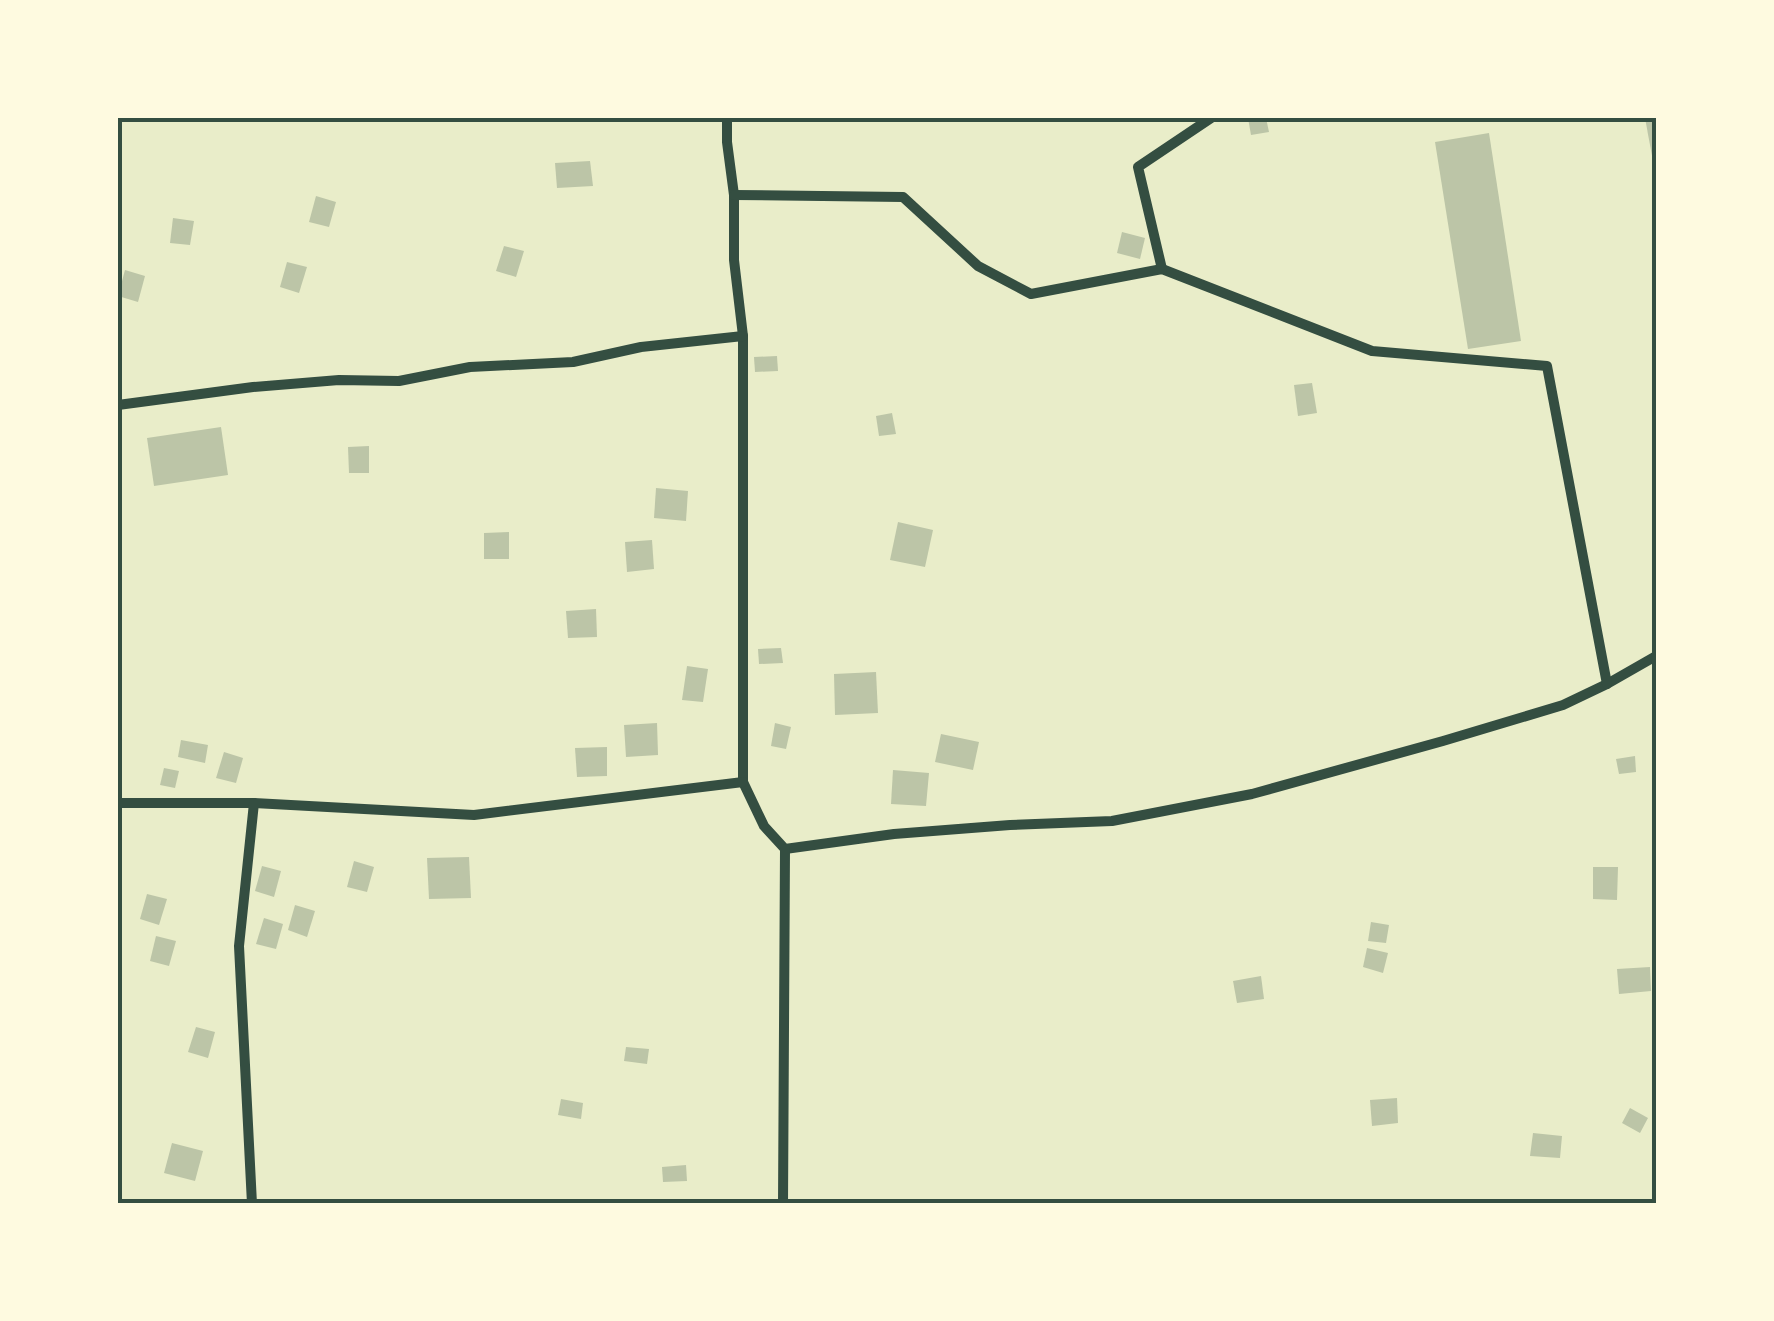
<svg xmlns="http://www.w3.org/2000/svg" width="1774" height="1321" font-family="Lora,serif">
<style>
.building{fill:#bcc5a7}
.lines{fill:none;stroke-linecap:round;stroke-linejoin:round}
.minor{stroke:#344e41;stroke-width:10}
.neatline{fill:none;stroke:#344e41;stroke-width:4}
</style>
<rect width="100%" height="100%" fill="#e9edc9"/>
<g class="building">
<polygon points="1248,118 1266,118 1269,132 1251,135"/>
<polygon points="1645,118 1656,118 1656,172 1655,172"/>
<polygon points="1489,133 1521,341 1468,349 1435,142"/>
<polygon points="590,161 593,186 557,188 555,163"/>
<polygon points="316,196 336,202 329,227 309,222"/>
<polygon points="173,218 194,221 190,245 170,243"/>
<polygon points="1122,232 1145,238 1140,259 1117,253"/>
<polygon points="504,246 524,251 516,277 496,271"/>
<polygon points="287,262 307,267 299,293 280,287"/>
<polygon points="125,270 145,276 138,302 118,296"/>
<polygon points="777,356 778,371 755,372 754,357"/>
<polygon points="1312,383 1317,413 1298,416 1294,385"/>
<polygon points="892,413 896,434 879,436 876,416"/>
<polygon points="221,427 228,475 154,486 147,438"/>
<polygon points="369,446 369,473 349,473 348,447"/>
<polygon points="656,488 688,491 686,521 654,518"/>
<polygon points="898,522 933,530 925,567 890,560"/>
<polygon points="509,532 509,559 484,559 484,533"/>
<polygon points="652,540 654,569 627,572 625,542"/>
<polygon points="596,609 597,637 568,638 566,611"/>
<polygon points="781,648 783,663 759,664 758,649"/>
<polygon points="687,666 708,669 703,702 682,700"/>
<polygon points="876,672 878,713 835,715 834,674"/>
<polygon points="657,723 658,755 626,757 624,725"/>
<polygon points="775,723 791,727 786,749 771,746"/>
<polygon points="941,734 979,742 973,770 935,762"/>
<polygon points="181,740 208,745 205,763 178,757"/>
<polygon points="607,747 607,776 577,777 575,748"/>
<polygon points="224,752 243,758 236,783 216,778"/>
<polygon points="1635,756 1636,772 1619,774 1616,759"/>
<polygon points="164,768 179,771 175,788 160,785"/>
<polygon points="893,770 929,773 926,806 891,804"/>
<polygon points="469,857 471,898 429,899 427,858"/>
<polygon points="354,861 374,867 367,892 347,887"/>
<polygon points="262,866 281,871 274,897 255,891"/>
<polygon points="1593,867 1618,867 1617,900 1593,899"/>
<polygon points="147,894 167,899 159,925 140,919"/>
<polygon points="295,905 315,911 307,937 288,930"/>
<polygon points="264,918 283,924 276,949 256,944"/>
<polygon points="1371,922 1389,925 1386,943 1368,941"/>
<polygon points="156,936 176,941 169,966 150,961"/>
<polygon points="1367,948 1388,953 1383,973 1363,967"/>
<polygon points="1650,967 1651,991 1619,994 1617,969"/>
<polygon points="1261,976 1264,999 1237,1003 1233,981"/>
<polygon points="196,1027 215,1032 208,1058 188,1052"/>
<polygon points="626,1047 649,1049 647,1064 624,1061"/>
<polygon points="1397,1098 1398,1123 1372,1126 1370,1100"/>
<polygon points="561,1099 583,1103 581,1119 558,1115"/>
<polygon points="1630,1108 1648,1118 1640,1133 1622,1123"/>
<polygon points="1533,1133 1562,1136 1560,1158 1530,1156"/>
<polygon points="172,1143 203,1151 195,1181 164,1173"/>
<polygon points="686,1165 687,1181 663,1182 662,1167"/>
</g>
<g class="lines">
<g class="minor">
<polyline points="727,118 727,142 734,195 734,260 743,336 743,782 764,826 785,849 894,834 1010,825 1112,821 1252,794 1443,741 1563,705 1607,684 1656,656"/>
<polyline points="734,195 903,197 978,266 1031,294 1162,269 1372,351 1547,366 1607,684"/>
<polyline points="1162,269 1138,167 1211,118"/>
<polyline points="118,405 253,387 339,380 399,381 470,367 573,362 641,347 743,336"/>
<polyline points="118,803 254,803"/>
<polyline points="252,1204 239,946 254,803 474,815 743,782"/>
<polyline points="783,1204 785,849"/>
</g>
</g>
<rect width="1774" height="1321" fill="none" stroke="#fefae0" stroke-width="240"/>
<rect x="120" y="120" width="1534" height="1081" class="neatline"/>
</svg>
